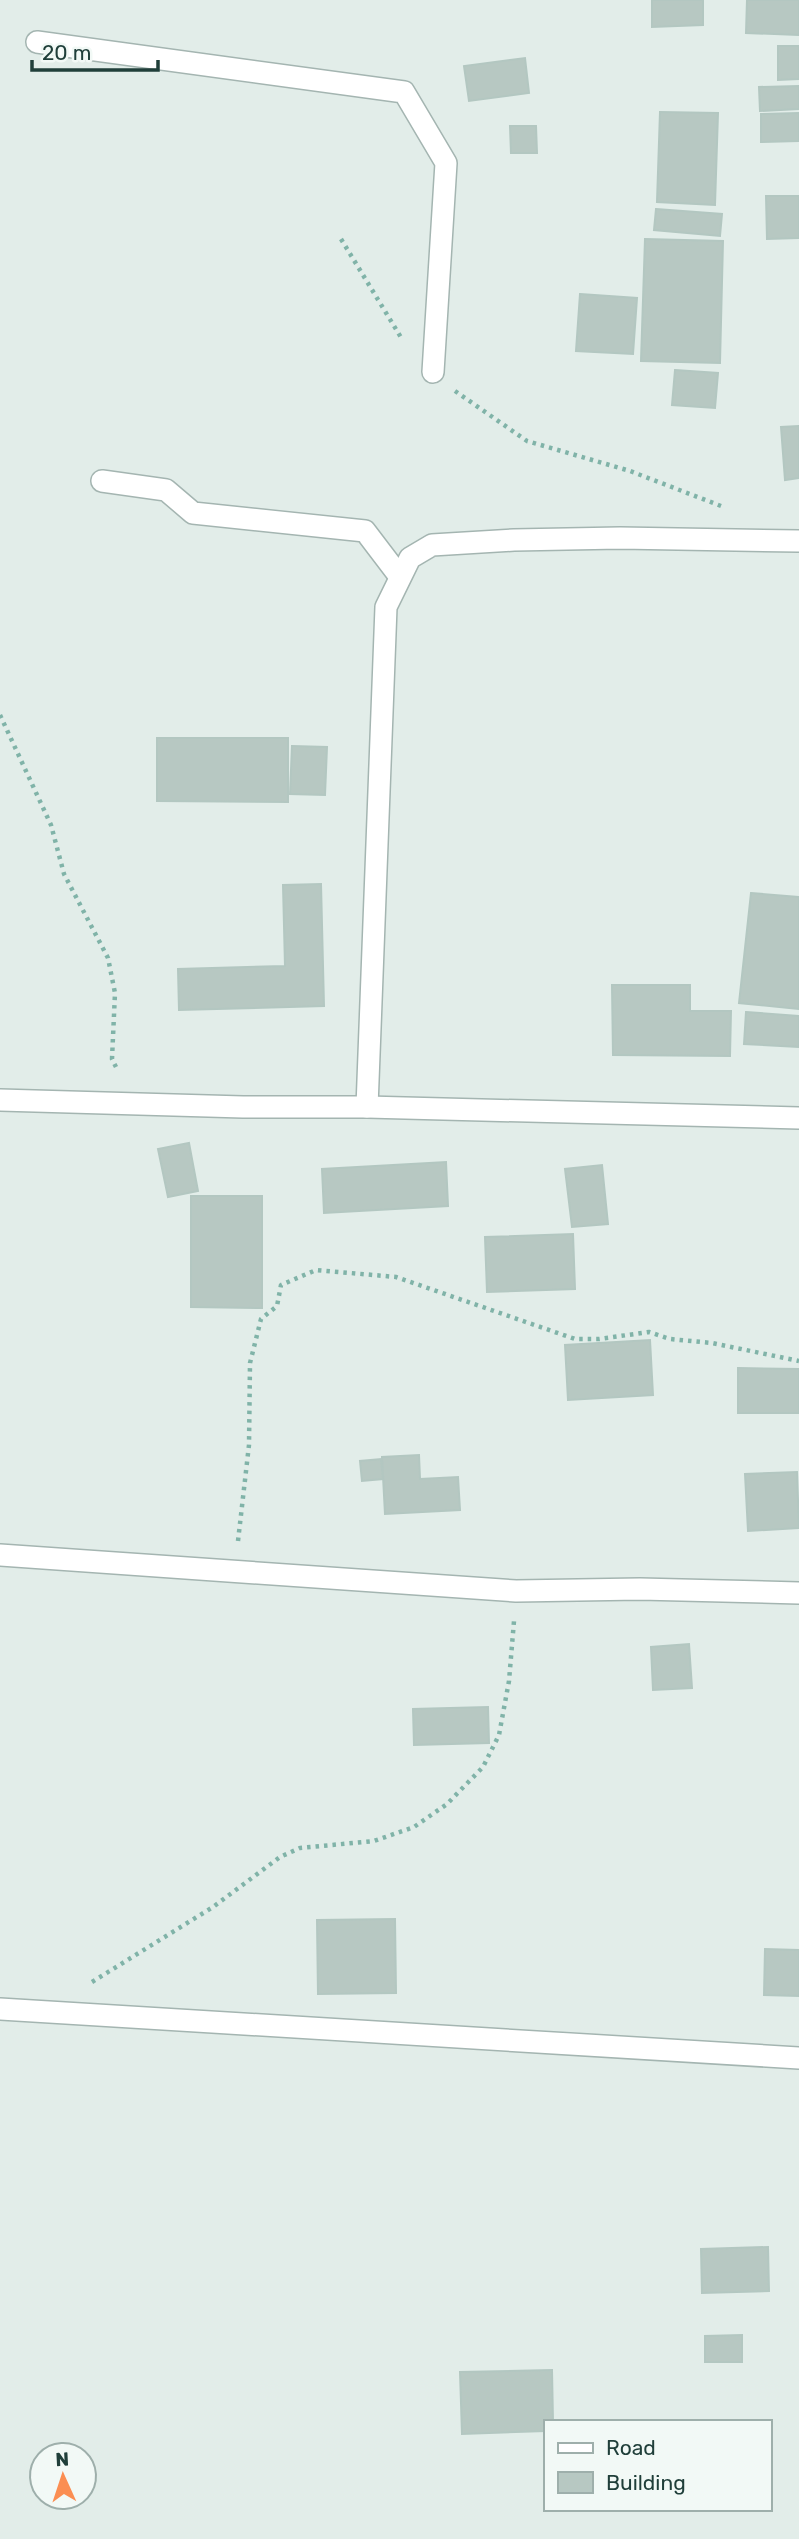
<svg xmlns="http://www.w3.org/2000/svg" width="799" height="2539" font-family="Rubik,sans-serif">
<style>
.building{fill:#b7c8c2;stroke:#b3c7c1;stroke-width:2}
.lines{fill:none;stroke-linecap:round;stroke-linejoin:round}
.minor-casing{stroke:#a4b5b1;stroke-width:24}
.path{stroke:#80b3a8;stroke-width:4.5;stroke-dasharray:3.5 5;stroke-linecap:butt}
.minor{stroke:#fff;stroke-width:21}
</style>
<rect width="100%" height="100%" fill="#e2ede9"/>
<g class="building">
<polygon points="652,0 703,0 703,25 652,27"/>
<polygon points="747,0 799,0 799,35 746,33"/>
<polygon points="778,46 799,46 799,79 778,80"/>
<polygon points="525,58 529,93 469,101 464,66"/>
<polygon points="799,86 799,109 760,111 759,87"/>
<polygon points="660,112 718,113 715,205 657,202"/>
<polygon points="799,113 799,141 761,142 761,114"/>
<polygon points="510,126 536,126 537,153 511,153"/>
<polygon points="766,196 799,196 799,238 767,239"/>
<polygon points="656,209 722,214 720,236 654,230"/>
<polygon points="645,239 723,241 720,363 641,361"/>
<polygon points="580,294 637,298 633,354 576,351"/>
<polygon points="675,370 718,373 715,408 672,405"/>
<polygon points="799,426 799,478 785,480 781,427"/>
<polygon points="157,738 288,738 288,802 157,801"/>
<polygon points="292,746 327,747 325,795 290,794"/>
<polygon points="321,884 324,1006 179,1010 178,969 285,966 283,885"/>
<polygon points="751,893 799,897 799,1009 739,1003"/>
<polygon points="612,985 690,985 690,1011 731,1011 730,1056 613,1055"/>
<polygon points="746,1012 799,1016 799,1047 744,1044"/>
<polygon points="189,1143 198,1191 168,1197 158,1149"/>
<polygon points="446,1162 448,1206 324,1213 322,1169"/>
<polygon points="602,1165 608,1224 572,1227 565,1169"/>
<polygon points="191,1196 262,1196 262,1308 191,1307"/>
<polygon points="573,1234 575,1289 487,1292 485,1237"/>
<polygon points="650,1340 653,1395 568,1400 565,1345"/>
<polygon points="738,1368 799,1369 799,1413 738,1413"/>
<polygon points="419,1455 420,1479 458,1477 460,1510 385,1514 382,1457"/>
<polygon points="381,1459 383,1479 362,1481 360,1461"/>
<polygon points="797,1472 799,1528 748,1531 745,1474"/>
<polygon points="689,1644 692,1688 653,1690 651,1647"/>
<polygon points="488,1707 489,1743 414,1745 413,1709"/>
<polygon points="395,1919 396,1993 318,1994 317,1920"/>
<polygon points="765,1949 799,1950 799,1996 764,1995"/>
<polygon points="768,2247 769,2291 702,2293 701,2249"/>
<polygon points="742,2335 742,2362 705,2362 705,2336"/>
<polygon points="552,2370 553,2422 545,2422 545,2431 462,2434 460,2372"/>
</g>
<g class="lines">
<defs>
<g id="minor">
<polyline points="37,42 404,92 446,163 433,372"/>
<polyline points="102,481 166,490 193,513 365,531 400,577"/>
<polyline points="0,1100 243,1107 367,1107 799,1118"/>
<polyline points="367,1107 386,607 410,558 432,545 514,540 620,538 799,541"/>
<polyline points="0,1555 516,1591 640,1589 799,1593"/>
<polyline points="0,2009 799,2058"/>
</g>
</defs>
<use href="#minor" class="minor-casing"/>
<g class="path">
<polyline points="341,239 402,339"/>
<polyline points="455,391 527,441 630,471 721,506"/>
<polyline points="0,715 51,825 64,874 108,958 115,993 112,1059 118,1071"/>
<polyline points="238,1541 249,1445 250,1363 261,1319 277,1306 281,1285 316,1270 396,1277 575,1339 599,1339 649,1332 670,1339 712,1343 799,1361"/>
<polyline points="92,1982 213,1907 280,1857 300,1848 374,1841 414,1827 447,1804 483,1767 499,1735 509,1681 514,1621"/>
</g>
<use href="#minor" class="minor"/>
</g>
<rect x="544" y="2420" width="228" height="91" fill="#f2f9f6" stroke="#9eafab" stroke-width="2"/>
<rect x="558" y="2443" width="35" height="10" fill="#ffffff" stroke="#9eafab" stroke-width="2"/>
<text x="606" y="2455" font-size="21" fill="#203f3a">Road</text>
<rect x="558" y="2472" width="35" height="21" fill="#b7c8c2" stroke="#9eafab" stroke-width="2"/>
<text x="606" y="2490" font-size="21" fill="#203f3a">Building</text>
<g transform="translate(63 2476) rotate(357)"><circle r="33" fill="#f2f9f6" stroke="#9eafab" stroke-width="2"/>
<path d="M0-5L12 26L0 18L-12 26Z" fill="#fb8e52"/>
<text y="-10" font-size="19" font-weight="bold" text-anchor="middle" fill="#203f3a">N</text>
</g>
<path d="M32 60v10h126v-10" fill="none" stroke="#203f3a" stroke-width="3.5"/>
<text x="42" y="60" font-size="21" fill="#203f3a" stroke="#f2f9f6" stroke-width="5" paint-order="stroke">20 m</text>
</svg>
